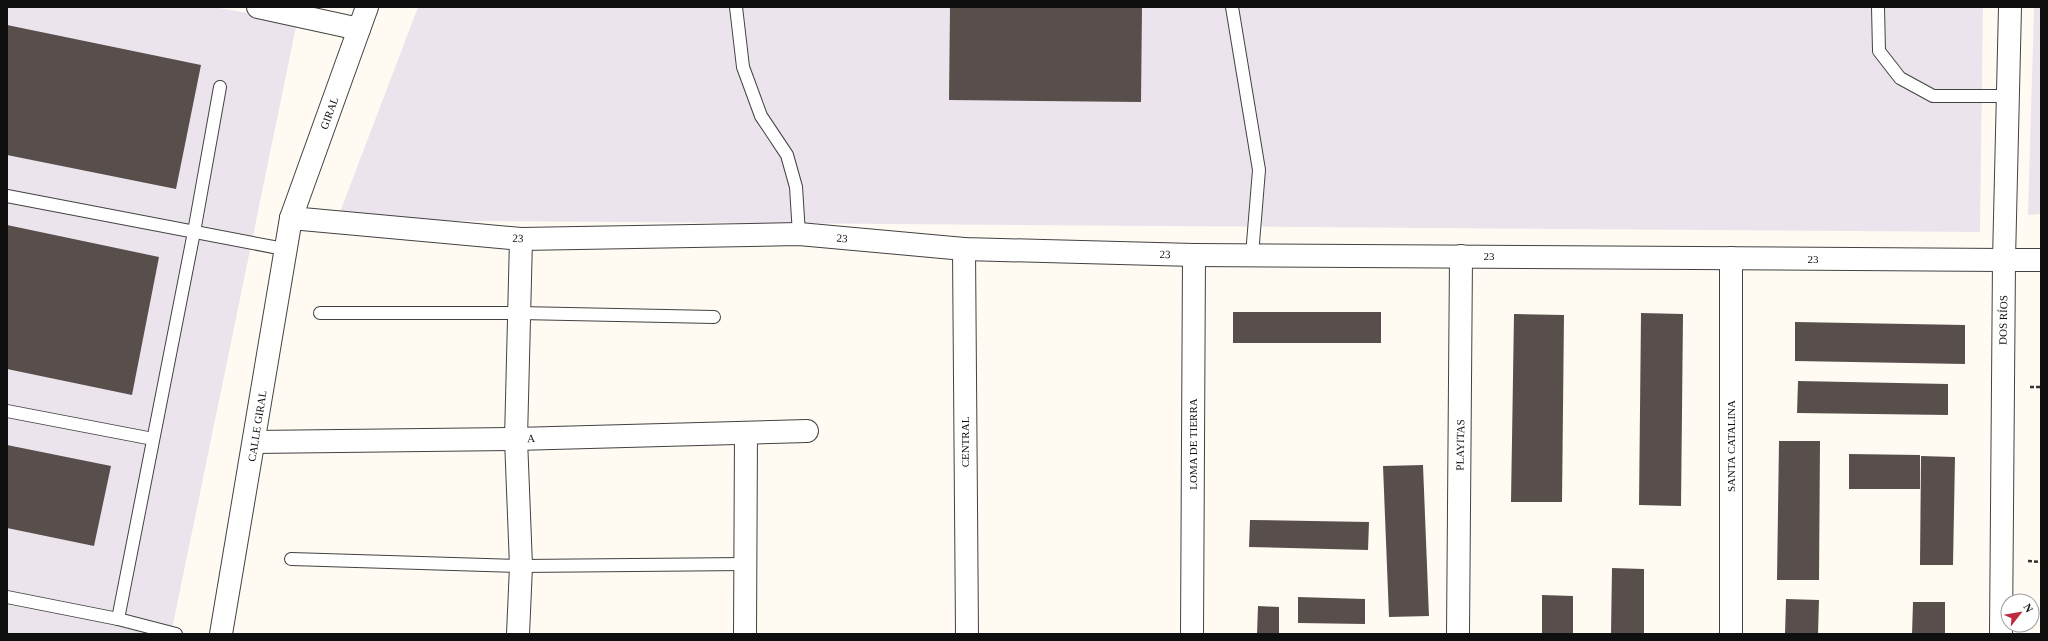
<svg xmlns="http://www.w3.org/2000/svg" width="2048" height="641" font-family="'Times New Roman',serif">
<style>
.industrial{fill:#ece4ed}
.building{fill:#584f4c}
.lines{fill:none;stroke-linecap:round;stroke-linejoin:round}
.service-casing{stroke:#424242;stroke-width:14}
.minor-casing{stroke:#424242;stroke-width:24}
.tertiary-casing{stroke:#424242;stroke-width:24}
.path{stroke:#313131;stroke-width:2.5;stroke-dasharray:4 2;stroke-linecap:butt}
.service{stroke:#fff;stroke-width:12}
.minor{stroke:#fff;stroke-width:22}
.tertiary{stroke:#fff;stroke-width:22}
.labels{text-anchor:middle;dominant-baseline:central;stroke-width:4;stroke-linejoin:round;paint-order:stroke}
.street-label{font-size:11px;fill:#0f0f0f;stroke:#fff}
</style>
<rect width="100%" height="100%" fill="#fffbf2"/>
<g class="industrial">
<polygon points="7,7 214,7 297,22 171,634 7,634"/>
<polygon points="418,7 1983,7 1980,232 337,220"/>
<polygon points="2034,7 2041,7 2041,214 2028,215"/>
</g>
<g class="building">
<polygon points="950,7 1142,7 1141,102 949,100"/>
<polygon points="7,25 201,65 176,189 7,155"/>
<polygon points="7,225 159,257 132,395 7,369"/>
<rect x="1233" y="312" width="148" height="31"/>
<polygon points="1641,313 1683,314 1681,506 1639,505"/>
<polygon points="1514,314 1564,315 1562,502 1511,502"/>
<polygon points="1795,322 1965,325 1965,364 1795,361"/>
<polygon points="1798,381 1948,384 1948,415 1797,413"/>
<polygon points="1779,441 1820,441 1819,580 1777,580"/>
<polygon points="7,445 111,466 94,546 7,528"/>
<polygon points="1849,454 1920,455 1920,489 1849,489"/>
<polygon points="1921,456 1955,457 1953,565 1920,565"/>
<polygon points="1423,465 1429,616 1389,617 1383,466"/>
<polygon points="1250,520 1369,522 1368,550 1249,547"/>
<polygon points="1612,568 1644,569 1644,634 1611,634"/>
<polygon points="1542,595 1573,596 1573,634 1542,634"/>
<polygon points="1298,597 1365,599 1365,624 1298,623"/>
<polygon points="1786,599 1819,600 1818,634 1785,634"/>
<polygon points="1913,602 1945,602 1945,634 1912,634"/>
<polygon points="1258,606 1279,607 1279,634 1257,634"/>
</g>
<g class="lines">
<defs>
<g id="service">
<polyline points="736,7 743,67 761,116 787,155 796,187 799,234"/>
<polyline points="1232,7 1259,170 1252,255"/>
<polyline points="1878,7 1879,51 1900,78 1933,96 2008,96"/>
<polyline points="7,196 284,249"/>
<polyline points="320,313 520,313 714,317"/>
<polyline points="7,411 153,439"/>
<polyline points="291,559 521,566 746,564"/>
<polyline points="7,597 118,619 176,634"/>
<polyline points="118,619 194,232 220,87"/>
</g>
<g id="minor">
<polyline points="258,7 359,29"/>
<polyline points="291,218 521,239 799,234 964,249 1194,255 2004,260 2001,634"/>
<polyline points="964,249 967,634"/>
<polyline points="1731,258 1731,634"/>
<polyline points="255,442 516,439 807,431"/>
<polyline points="221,634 291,218 367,7"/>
<polyline points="518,634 521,566 516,439 521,239"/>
<polyline points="745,634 746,433"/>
<polyline points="1192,634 1194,255"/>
<polyline points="1458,634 1461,256"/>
</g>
<polyline id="tertiary" points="2010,7 2004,260 2041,260"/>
</defs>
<use href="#service" class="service-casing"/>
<use href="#minor" class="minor-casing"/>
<use href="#tertiary" class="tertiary-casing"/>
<g class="path">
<polyline points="2030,387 2041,387"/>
<polyline points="2028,561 2041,562"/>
</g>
<use href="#service" class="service"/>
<use href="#minor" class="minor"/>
<use href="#tertiary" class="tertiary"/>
</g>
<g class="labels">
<g class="street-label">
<text transform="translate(329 113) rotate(-70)">GIRAL</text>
<text transform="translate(518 238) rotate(3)">23</text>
<text transform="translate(842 238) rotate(5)">23</text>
<text transform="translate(1165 254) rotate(1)">23</text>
<text x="1489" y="256">23</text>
<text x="1813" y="259">23</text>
<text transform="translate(2003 320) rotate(-89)">DOS RÍOS</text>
<text transform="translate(257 426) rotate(-81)">CALLE GIRAL</text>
<text transform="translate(531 438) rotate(-2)">A</text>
<text transform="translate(965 442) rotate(-90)">CENTRAL</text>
<text transform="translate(1193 444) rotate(-90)">LOMA DE TIERRA</text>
<text transform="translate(1460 445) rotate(-89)">PLAYITAS</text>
<text transform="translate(1731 446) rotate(-90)">SANTA CATALINA</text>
</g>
</g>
<rect width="2048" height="641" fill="none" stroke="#0f0f0f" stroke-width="16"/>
<g transform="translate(2020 613) rotate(59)"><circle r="19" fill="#ffffff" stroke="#9f9f9f"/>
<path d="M0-3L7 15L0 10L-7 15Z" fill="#bc2b3e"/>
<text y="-6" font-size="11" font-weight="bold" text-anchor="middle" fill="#0f0f0f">N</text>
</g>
</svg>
